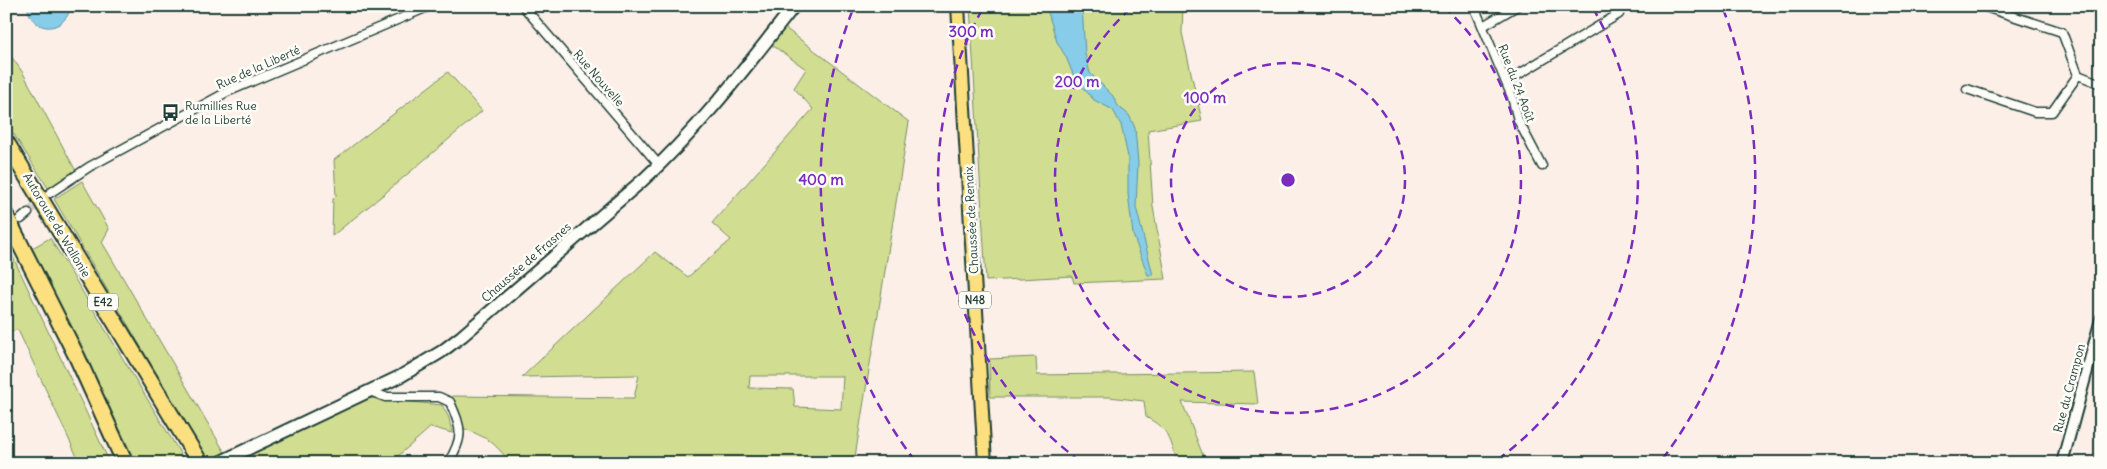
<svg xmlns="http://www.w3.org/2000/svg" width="2107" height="469" font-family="Delius,sans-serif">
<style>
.green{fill:#d1de91;stroke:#788e62;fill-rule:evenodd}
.water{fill:#87cce8;stroke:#5d93a0}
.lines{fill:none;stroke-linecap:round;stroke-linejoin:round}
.minor-tunnel{stroke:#cfcbc4;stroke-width:8;stroke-dasharray:8 4;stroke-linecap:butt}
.minor-casing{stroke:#1f3d34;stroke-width:11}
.tertiary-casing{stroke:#1f3d34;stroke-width:14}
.secondary-casing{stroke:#1f3d34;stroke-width:15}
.primary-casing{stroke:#1f3d34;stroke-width:16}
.motorway-casing{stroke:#1f3d34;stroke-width:19}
.minor{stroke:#fdfcf7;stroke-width:8}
.tertiary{stroke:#fdfcf7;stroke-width:10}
.secondary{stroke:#fdfcf7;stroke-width:11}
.primary{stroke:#fce080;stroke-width:12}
.motorway{stroke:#fce080;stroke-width:15}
.ring{fill:none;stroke:#7b2cbf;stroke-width:2.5;stroke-dasharray:9 6}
.labels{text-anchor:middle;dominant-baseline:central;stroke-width:5;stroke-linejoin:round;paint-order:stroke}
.shield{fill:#fdfcf7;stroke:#62766e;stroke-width:1}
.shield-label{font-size:11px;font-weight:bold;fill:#1f3d34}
.street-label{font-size:12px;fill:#1f3d34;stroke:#fdfcf7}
.poi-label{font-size:12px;fill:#1f3d34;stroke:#fdfcf7;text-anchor:start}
.centre{fill:#7b2cbf;stroke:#fdfcf7;stroke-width:2.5}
.ring-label{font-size:15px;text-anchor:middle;font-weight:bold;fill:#7b2cbf;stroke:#fdfcf7;stroke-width:5;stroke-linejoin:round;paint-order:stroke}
</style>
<rect width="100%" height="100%" fill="#fbefe8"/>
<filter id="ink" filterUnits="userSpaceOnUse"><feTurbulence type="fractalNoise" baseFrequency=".02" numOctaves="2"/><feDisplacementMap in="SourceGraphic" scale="10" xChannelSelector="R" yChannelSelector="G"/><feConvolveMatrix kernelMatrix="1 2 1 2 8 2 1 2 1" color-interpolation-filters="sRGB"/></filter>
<g filter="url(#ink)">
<g class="green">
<polygon points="970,6 1183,6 1182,33 1202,121 1148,130 1153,207 1166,279 1074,283 1072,276 986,281"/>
<path d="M785,28L909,122L854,463H510C494,441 487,438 463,428L452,396L634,398L639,375L522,377L655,252L688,277L731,240L712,223L813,109L794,88L806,69L772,45ZM843,376L841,409L795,407L793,389L749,388L750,376Z"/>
<polygon points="6,49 23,73 76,171 50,191 6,122"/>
<polygon points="448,72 482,111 384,194 332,236 333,199 336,196 334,160"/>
<polygon points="82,181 109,229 102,242 228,458 218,463 209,463 54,199"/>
<polygon points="50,238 186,463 136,463 32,248"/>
<polygon points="6,242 110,463 80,463 18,330 6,332"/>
<path d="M1036,357L1037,375L1254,372L1258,404L1182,402L1206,463H1178C1169,438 1171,431 1146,417L1144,401L1109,397H990L989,359Z"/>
<polygon points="369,398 442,405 449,418 452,433 431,427 390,463 230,463"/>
</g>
<g class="water">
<path d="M27,6H71V7C64,34 32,34 27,6Z"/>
<polygon points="1046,6 1082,6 1085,54 1090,73 1113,96 1118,106 1129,115 1135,128 1138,163 1136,207 1153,275 1148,275 1133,235 1128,194 1128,157 1121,125 1113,110 1094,100 1075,79 1066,57 1057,42"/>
</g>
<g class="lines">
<polyline class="minor-tunnel" points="28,213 43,199"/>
<defs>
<g id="minor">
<polyline points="523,6 659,165"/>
<polyline points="1474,6 1512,97 1518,120 1542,166"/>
<polyline points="1982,6 2062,32 2078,75"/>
<polyline points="1483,26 1517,6"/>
<polyline points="2078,75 2101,84"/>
<polyline points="1506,82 1619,14"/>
<polyline points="1967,89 2035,112 2052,112 2078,75"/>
<polyline points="50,193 89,167 227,92 430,6"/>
<polyline points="21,219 28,213"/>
<path d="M370,391L385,397H439L450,402C462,429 464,437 448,463"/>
</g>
<polyline id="tertiary" points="2062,463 2101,319"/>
<path id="secondary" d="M218,463L401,376L441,352L462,336L643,180C700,128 746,67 794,6"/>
<polyline id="primary" points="958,6 985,463"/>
<g id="motorway">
<polyline points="6,142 200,463"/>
<polyline points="6,216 77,357 125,463"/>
</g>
</defs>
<use href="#minor" class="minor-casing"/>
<use href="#tertiary" class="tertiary-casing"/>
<use href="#secondary" class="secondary-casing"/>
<use href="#primary" class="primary-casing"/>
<use href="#motorway" class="motorway-casing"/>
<use href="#minor" class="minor"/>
<use href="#tertiary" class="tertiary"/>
<use href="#secondary" class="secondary"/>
<use href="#primary" class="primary"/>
<use href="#motorway" class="motorway"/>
</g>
</g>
<g class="ring">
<circle cx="1288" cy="180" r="117"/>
<path d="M1444 7A233 233 0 1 1 1132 7"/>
<path d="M1080 461A350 350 0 0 1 983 8M1593 8A350 350 0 0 1 1496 461"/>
<path d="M915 461A467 467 0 0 1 853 9M1723 9A467 467 0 0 1 1661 461"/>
</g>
<defs>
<symbol id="bus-bare" viewBox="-9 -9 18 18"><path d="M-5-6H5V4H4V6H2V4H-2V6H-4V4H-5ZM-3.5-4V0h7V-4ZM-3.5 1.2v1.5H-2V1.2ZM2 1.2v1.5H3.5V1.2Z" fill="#1f3d34" stroke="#fdfcf7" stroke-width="2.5" paint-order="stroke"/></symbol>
</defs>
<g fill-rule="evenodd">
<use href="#bus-bare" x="158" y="100" width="25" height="25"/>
</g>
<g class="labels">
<g class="shield">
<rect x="959" y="291.5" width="32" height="17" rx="4"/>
<rect x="88" y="293.5" width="30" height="17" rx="4"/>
</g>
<g class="shield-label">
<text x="975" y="300">N48</text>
<text x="103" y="302">E42</text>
</g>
<g class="street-label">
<text transform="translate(258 67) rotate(-24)">Rue de la Liberté</text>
<text transform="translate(599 78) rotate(49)">Rue Nouvelle</text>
<text transform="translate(1517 83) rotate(69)">Rue du 24 Août</text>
<text transform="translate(971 220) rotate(-93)">Chaussée de Renaix</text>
<text transform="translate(57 225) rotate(59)">Autoroute de Wallonie</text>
<text transform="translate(526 262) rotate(-41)">Chaussée de Frasnes</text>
<text transform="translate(2069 388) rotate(-75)">Rue du Crampon</text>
</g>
<g class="poi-label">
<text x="185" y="105">Rumillies Rue<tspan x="185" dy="14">de la Liberté</tspan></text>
</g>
</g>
<circle cx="1288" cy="180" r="8" class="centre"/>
<g class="ring-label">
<text x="971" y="37">300 m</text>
<text x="1077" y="87">200 m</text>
<text x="1205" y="103">100 m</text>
<text x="821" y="185">400 m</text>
</g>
<rect width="2107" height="469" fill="none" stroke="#fdfcf7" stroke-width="25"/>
<rect x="12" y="12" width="2082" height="444" fill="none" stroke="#1f3d34" stroke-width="2" filter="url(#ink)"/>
</svg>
